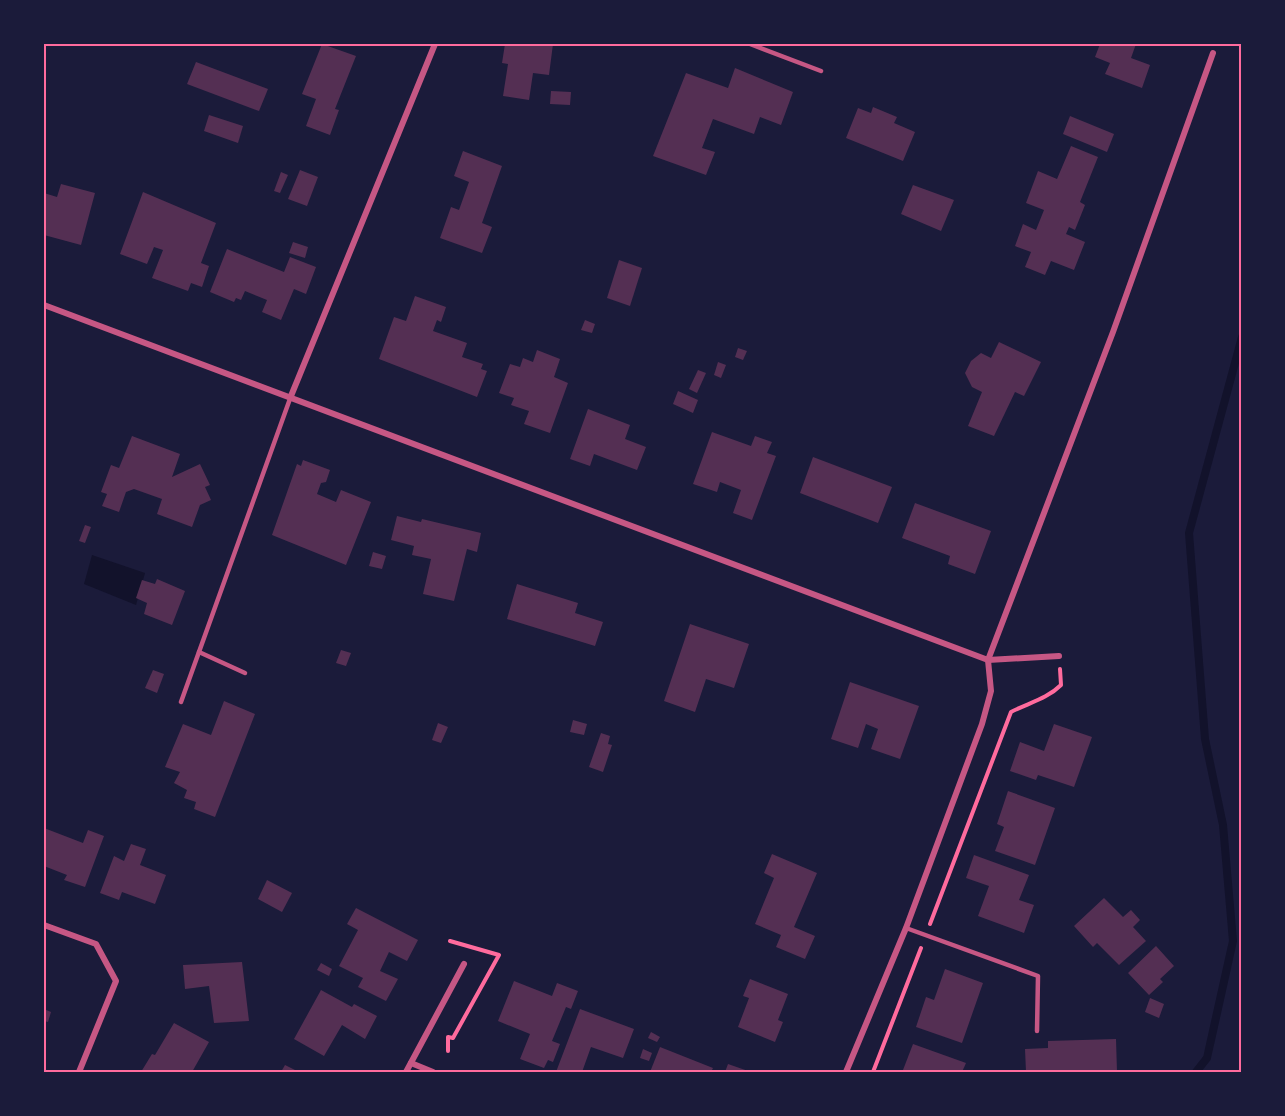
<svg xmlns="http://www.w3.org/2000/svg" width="1285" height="1116" font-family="Georgia,serif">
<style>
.water{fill:#12122b}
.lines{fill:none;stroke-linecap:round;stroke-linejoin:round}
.stream{stroke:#12122b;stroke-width:8}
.building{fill:#542f53}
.path{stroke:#ff6b9d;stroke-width:4}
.service{stroke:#c65784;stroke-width:4.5}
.minor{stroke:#c65784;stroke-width:6}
.neatline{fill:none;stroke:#ff6b9d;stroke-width:2}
</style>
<rect width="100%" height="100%" fill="#1b1b3a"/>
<polygon class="water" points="92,555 145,573 136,605 84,584"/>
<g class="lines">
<polyline class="stream" points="1196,1072 1207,1058 1233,941 1223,825 1205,739 1189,533 1242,337"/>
</g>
<g class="building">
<polygon points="322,44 356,56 335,109 339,110 330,135 306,126 316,99 302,94"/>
<polygon points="505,44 553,44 549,75 533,73 529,100 503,96 508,64 502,63"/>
<polygon points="1100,44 1136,44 1131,58 1150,65 1142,88 1105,74 1110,63 1095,57"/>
<polygon points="196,62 268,89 259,111 187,84"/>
<polygon points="735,68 793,92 781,125 760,117 754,134 713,119 702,148 715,152 706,175 653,156 686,73 728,88"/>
<polygon points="551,91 571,92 570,105 550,104"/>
<polygon points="873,107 897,117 894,123 915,132 903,161 846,138 858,108 871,113"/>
<polygon points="209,115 243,126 238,143 204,131"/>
<polygon points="1070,116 1114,134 1107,152 1063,134"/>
<polygon points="1071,146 1098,157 1080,202 1085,205 1075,230 1069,227 1066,234 1085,242 1074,270 1051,261 1045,275 1025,267 1031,252 1015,246 1023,224 1036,230 1044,210 1026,203 1038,171 1057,179"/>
<polygon points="463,151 502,166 482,223 492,227 482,253 440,238 451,207 459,210 469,182 454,176"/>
<polygon points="300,170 318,177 307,206 288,199"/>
<polygon points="281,172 288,175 280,193 274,191"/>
<polygon points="61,184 95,193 81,245 44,235 44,193 57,197"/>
<polygon points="913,185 954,200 941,231 901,214"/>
<polygon points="143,192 216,223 201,263 209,266 202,287 191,283 188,291 152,278 163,250 154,247 147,264 120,254"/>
<polygon points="293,242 308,247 305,258 289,253"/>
<polygon points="227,249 284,272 290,257 316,267 306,294 294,289 281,320 262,312 267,300 245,291 241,300 236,298 234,302 210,292"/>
<polygon points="619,260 642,268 630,306 607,298"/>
<polygon points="415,296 446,307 441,322 437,320 433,331 467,343 462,357 483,364 481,369 487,371 477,397 379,359 394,317 406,321"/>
<polygon points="585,320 595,324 592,333 581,330"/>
<polygon points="999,342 1041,362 1024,396 1015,392 994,436 968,426 982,392 972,387 965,373 971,361 981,353 991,358"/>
<polygon points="738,348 747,351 743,360 735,357"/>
<polygon points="537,350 560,359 554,377 568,383 550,433 524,424 529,411 511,405 514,398 499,393 510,364 520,367 523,358 533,362"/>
<polygon points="718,362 726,365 721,378 714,375"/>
<polygon points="698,370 706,373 697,393 689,389"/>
<polygon points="678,391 698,400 693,413 673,404"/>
<polygon points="588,409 630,425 625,439 646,447 637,470 594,454 590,466 570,459"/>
<polygon points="712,432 751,446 755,436 772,442 767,453 776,456 752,520 733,513 741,490 720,482 717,492 693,484"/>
<polygon points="132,436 180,454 172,477 200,464 210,485 205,487 211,500 200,505 192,527 157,514 162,499 134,489 126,492 119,512 102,506 107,494 101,492 111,465 119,468"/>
<polygon points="813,457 892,487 878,523 800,493"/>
<polygon points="303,460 330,470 326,482 321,483 317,494 336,502 341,490 371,502 346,565 272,535 297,464 301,466"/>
<polygon points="915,503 991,531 975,574 948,564 950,556 902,538"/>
<polygon points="397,516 421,522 422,519 481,533 477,552 467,549 454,601 423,594 431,559 412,555 414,546 391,540"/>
<polygon points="85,525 91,527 85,543 79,541"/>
<polygon points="373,552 386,556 382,569 369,566"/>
<polygon points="157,579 185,591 172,625 144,614 147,603 136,598 142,580 155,584"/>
<polygon points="517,584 578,603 575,613 603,622 595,646 507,619"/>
<polygon points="690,624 749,644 734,688 706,679 695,712 664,701"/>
<polygon points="341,650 351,653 346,666 336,663"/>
<polygon points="153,670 164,674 157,693 145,688"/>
<polygon points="850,682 919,706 900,759 871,749 878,729 866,724 858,748 831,739"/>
<polygon points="224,701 255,714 215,817 194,809 196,802 184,798 187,790 174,783 180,772 165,767 183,724 211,735"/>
<polygon points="573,720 587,724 584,735 570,732"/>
<polygon points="438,723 448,727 441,743 432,740"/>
<polygon points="1054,724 1092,737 1074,787 1038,775 1036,780 1010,771 1020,742 1044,751"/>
<polygon points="601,733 610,736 608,744 612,745 603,772 589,767"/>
<polygon points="1008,791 1055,808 1035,865 995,851 1004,827 997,824"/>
<polygon points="44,828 83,843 88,830 104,836 85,887 64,880 67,875 44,866"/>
<polygon points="131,844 146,849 140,865 166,875 155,904 122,892 119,900 100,893 114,856 124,861"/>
<polygon points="772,854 817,873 794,927 815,936 805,959 776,947 781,935 755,924 774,878 764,873"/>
<polygon points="974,855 1029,875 1019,900 1034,905 1024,933 978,916 989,886 966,878"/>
<polygon points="267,880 292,893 282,912 258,899"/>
<polygon points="1104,898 1123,917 1131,910 1140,920 1133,927 1146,941 1119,965 1097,943 1093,947 1074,926"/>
<polygon points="356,908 418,940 407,961 389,952 380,971 398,979 386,1001 358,987 363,978 339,966 358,930 347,924"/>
<polygon points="1156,946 1174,966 1160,979 1163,982 1149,995 1128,973"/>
<polygon points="242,962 249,1021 214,1023 209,986 185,989 183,965"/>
<polygon points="321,963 332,969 329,976 317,970"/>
<polygon points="945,969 983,983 962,1043 916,1027 926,997 934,1000"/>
<polygon points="750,979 788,994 778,1020 783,1022 775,1042 738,1027 749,998 743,996"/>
<polygon points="514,981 552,996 557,983 578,991 571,1009 566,1007 552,1041 560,1044 553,1062 548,1060 544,1068 520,1059 530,1034 498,1021"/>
<polygon points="321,990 352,1007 354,1004 377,1016 365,1039 342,1025 324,1056 294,1039"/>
<polygon points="1150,998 1164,1004 1159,1018 1145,1012"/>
<polygon points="44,1009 51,1012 48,1022 44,1021"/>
<polygon points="580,1009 634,1029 623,1058 591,1047 582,1072 556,1072"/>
<polygon points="174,1023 209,1042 192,1072 141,1072 152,1054 155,1055"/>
<polygon points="651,1032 660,1037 657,1042 648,1038"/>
<polygon points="1116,1039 1117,1072 1026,1072 1025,1049 1048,1048 1048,1041"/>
<polygon points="913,1044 966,1063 962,1072 910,1072 903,1070"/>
<polygon points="660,1047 713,1068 711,1072 650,1072"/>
<polygon points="643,1049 652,1053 649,1061 640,1058"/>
<polygon points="728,1064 751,1072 725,1072"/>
<polygon points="285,1065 299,1072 281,1072"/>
</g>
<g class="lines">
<g class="path">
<path d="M930,924L1011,712C1028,703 1047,699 1061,685L1060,669"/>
<polyline points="448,1051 448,1037 453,1038 499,955 450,941"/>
<polyline points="873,1072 921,948"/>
</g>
<g class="service">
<polyline points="750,44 821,71"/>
<polyline points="199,652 245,673"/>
<polyline points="181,702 291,396"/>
<polyline points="906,928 1038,976 1037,1031"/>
</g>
<g class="minor">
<polyline points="44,305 988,660 1059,656"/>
<polyline points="291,396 435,44"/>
<polyline points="44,925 96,944 116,981 79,1072"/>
<polyline points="411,1063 433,1072"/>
<polyline points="406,1072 464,964"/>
<polyline points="846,1072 906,928 982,724 991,691 988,660 1113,332 1213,53"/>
</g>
</g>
<rect width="1285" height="1116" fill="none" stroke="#1b1b3a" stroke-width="90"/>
<rect x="45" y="45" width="1195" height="1026" class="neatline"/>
</svg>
